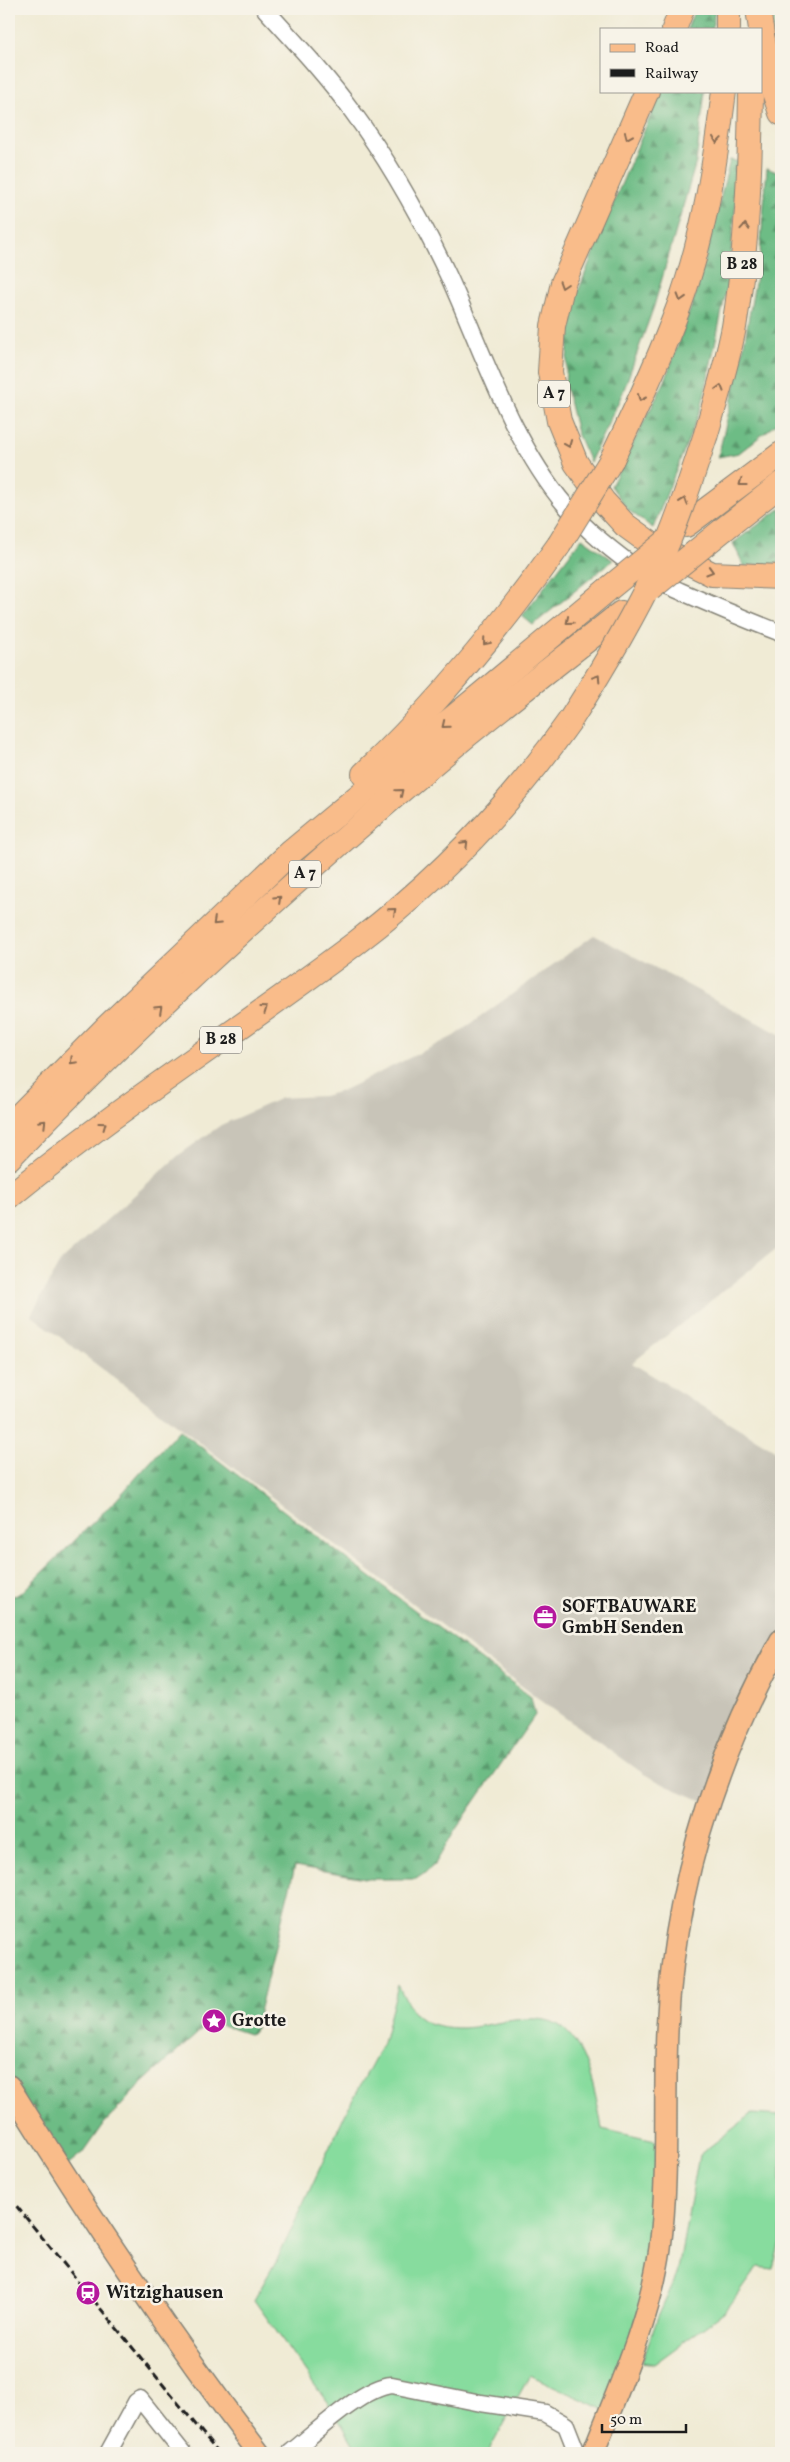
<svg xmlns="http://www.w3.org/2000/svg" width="790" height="2462" font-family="Vollkorn,serif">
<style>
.industrial{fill:#c8c4b8}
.grass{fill:#87dc9e;stroke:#527c5d}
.forest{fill:url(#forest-firs);stroke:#446c50}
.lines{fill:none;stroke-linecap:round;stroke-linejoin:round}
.minor-casing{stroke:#868478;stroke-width:19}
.major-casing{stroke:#868478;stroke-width:24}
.highway-casing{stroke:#868478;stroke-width:26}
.minor{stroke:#fff;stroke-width:16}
.major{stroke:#f9bc8a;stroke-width:21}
.highway{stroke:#f9bc8a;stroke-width:24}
.rail{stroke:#1c1c1c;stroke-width:3;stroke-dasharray:8 4;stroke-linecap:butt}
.highway-bridge-casing{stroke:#868478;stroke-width:26;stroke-linecap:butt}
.highway-bridge{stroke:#f9bc8a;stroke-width:24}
.oneway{stroke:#8a6c53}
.labels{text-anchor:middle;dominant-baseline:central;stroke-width:5;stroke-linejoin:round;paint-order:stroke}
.shield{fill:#f7f3e8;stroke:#5e5c59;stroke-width:1}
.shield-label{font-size:16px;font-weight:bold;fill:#1c1c1c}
.poi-label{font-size:18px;font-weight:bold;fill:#1c1c1c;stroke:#f7f3e8;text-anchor:start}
</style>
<defs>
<pattern id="forest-firs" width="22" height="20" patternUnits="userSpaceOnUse" patternTransform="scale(1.25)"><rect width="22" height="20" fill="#6dbc85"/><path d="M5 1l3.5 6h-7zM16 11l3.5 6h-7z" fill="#59986c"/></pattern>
</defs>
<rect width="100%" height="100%" fill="#f7f3e8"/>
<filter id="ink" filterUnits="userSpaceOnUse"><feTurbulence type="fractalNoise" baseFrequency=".02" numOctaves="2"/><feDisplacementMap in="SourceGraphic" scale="10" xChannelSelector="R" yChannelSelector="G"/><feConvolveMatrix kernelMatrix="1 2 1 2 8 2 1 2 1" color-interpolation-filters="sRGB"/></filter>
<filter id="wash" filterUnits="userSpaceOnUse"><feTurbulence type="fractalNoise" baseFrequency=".0096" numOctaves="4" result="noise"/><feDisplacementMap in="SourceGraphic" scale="20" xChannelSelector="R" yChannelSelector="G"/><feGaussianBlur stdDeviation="1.12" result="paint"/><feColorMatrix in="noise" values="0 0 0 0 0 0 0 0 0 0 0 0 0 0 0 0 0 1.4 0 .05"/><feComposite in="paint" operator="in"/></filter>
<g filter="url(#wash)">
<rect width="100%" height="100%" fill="#f0ebd5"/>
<polygon class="industrial" points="594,935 781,1035 781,1245 632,1363 781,1454 781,1635 705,1802 667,1786 644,1774 543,1702 31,1315 60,1262 179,1155 221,1125 281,1098 323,1096 342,1091 454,1036"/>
<g class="grass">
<polygon points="772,9 781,9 781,73 774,33"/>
<path d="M398,1985C403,1994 410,2011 418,2017C429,2026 448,2028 462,2028C489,2027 518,2015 545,2020C585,2026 596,2096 602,2129L664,2143L658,2249L607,2411L530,2375L490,2448V2453H358L334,2412L254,2300L280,2254L345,2114L383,2043Z"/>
<polygon points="752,2114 781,2116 781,2239 773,2268 758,2266 725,2312 654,2364 642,2362 658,2317 677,2275 699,2155"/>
</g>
<g class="forest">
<polygon points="695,9 715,9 712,29 687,29"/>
<polygon points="661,91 705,91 696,162 654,306 623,392 590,462 577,433 565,384 571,310 604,225"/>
<polygon points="730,160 740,162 728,282 702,406 653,528 628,510 611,486 665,381 698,287"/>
<polygon points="767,168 781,174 781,420 739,453 718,457 742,356 760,254"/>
<polygon points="781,508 781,563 744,566 733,543"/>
<polygon points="582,538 613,560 533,625 522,616"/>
<polygon points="179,1430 349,1561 531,1697 535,1715 456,1829 435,1864 425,1873 416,1879 371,1879 295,1866 254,2032 249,2034 216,2023 207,2025 142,2083 101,2127 82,2154 62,2170 9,2084 9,1595 15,1596 22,1592 117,1499"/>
</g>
</g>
<g filter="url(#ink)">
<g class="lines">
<defs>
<g id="minor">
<path d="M265,9C295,42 326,75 352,111C389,161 421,218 448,275C483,351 511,441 566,506C586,530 620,557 646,575C656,582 669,586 680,591C714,606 747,620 781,633"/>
<polyline points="108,2453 136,2402 140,2399 183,2453"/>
<path d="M290,2453C314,2434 363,2387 392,2385L481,2403L545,2413L566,2425L577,2453"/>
</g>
<g id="major">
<path d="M9,2086C87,2212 169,2335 259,2453"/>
<path d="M593,2453C619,2387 650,2320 660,2248C669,2176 664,2103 667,2031C673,1892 713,1761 781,1640"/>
</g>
<g id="highway">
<polyline points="758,9 761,29"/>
<polyline points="674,29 682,9"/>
<polyline points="728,29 728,9"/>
<polyline points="761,29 770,80 781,113"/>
<polyline points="647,91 563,283 553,326 550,372 559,421 576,463 603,501 625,525 651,544 712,574 781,577"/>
<path d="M706,434C716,399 727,364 734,327C747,250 750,170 751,91"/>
<path d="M612,459C636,409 660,358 679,306C704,237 715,164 724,91"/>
<polyline points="686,525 781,454"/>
<polyline points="724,529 781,484"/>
<path d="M364,774C437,705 501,627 559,545"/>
<polyline points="9,1126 107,1027 290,853 607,590"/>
<path d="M9,1158C152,1008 307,868 466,736C517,694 570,654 621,613"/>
<path d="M9,1197C120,1106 242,1029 357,942C438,880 512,803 571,719"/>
</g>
</defs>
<use href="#minor" class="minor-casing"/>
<use href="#major" class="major-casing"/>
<use href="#highway" class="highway-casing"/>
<use href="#minor" class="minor"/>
<use href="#major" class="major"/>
<use href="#highway" class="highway"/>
<polyline class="rail" points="9,2197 219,2453"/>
<defs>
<g id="highway-bridge">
<polyline points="559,545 612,459"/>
<polyline points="650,589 724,529"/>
<polyline points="607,590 666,542"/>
<path d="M571,719C602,670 632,620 657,567C677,524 691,479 706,434"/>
</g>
</defs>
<use href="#highway-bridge" class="highway-bridge-casing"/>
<use href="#highway-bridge" class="highway-bridge"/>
</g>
<defs><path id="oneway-chevron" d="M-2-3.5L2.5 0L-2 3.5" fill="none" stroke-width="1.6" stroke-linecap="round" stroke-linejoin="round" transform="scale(1.25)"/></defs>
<g class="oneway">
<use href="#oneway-chevron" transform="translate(628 136) rotate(113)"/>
<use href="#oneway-chevron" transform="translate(717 140) rotate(98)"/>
<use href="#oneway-chevron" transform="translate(745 227) rotate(-86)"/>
<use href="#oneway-chevron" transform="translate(563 285) rotate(108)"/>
<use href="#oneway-chevron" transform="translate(681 298) rotate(107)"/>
<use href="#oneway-chevron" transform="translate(720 388) rotate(-74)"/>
<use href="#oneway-chevron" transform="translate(641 398) rotate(114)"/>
<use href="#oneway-chevron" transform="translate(568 444) rotate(68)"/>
<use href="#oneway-chevron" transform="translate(742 483) rotate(143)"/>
<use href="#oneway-chevron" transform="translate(684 501) rotate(-71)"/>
<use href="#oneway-chevron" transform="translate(710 571) rotate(17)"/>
<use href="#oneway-chevron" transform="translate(569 621) rotate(140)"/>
<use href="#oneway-chevron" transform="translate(486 642) rotate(130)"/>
<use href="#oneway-chevron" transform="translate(597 678) rotate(-57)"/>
<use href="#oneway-chevron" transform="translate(445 725) rotate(141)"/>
<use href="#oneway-chevron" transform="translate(400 792) rotate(-40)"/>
<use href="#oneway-chevron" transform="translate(465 844) rotate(-45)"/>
<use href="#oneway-chevron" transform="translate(278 899) rotate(-43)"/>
<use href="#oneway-chevron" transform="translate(393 911) rotate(-41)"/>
<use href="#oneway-chevron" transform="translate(216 922) rotate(137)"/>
<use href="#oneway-chevron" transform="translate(159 1009) rotate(-43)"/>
<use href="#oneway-chevron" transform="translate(264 1009) rotate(-36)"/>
<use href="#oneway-chevron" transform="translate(73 1061) rotate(135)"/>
<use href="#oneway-chevron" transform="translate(43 1123) rotate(-45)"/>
<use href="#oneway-chevron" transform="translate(103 1125) rotate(-36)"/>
</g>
</g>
<defs>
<symbol id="office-disc" viewBox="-11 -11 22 22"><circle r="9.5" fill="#b5179e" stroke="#f7f3e8"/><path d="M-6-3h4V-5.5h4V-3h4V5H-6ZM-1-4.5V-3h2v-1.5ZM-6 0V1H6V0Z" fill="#fff"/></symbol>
<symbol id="sight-disc" viewBox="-11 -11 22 22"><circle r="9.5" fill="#b5179e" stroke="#f7f3e8"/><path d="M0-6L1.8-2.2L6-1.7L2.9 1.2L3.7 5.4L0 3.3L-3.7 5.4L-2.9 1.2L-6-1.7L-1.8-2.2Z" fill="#fff"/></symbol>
<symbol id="station-disc" viewBox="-11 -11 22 22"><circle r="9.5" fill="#b5179e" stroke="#f7f3e8"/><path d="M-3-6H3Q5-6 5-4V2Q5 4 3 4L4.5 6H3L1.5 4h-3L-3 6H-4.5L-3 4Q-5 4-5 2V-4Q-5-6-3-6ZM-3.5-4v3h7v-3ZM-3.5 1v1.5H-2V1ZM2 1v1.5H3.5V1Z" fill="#fff"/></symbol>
</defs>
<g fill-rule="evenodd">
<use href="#office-disc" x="531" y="1603" width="28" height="28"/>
<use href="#sight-disc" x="200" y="2007" width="28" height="28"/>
<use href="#station-disc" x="74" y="2279" width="28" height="28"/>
</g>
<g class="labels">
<g class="shield">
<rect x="721" y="251.5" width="42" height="27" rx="4"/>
<rect x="538" y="380.5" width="32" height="27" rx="4"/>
<rect x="289" y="860.5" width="32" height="27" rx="4"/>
<rect x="200" y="1026.5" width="42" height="27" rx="4"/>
</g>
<g class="shield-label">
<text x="742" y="265">B 28</text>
<text x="554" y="394">A 7</text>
<text x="305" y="874">A 7</text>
<text x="221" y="1040">B 28</text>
</g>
<g class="poi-label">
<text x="562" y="1607">SOFTBAUWARE<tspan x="562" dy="21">GmbH Senden</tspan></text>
<text x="232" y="2021">Grotte</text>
<text x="106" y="2293">Witzighausen</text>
</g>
</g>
<rect width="790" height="2462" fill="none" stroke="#f7f3e8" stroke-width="30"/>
<rect x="600" y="28" width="162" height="65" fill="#f7f3e8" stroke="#9f9d96"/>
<rect x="610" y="44" width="25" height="8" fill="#f9bc8a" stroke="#9f9d96"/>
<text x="645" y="52" font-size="15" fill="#1c1c1c">Road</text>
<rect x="610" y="69" width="25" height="8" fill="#1c1c1c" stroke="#9f9d96"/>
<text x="645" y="78" font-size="15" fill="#1c1c1c">Railway</text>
<path d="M602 2424v8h84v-8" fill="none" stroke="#1c1c1c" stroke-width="2.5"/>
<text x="610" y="2424" font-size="15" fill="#1c1c1c" stroke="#f7f3e8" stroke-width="4" paint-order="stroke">50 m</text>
</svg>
